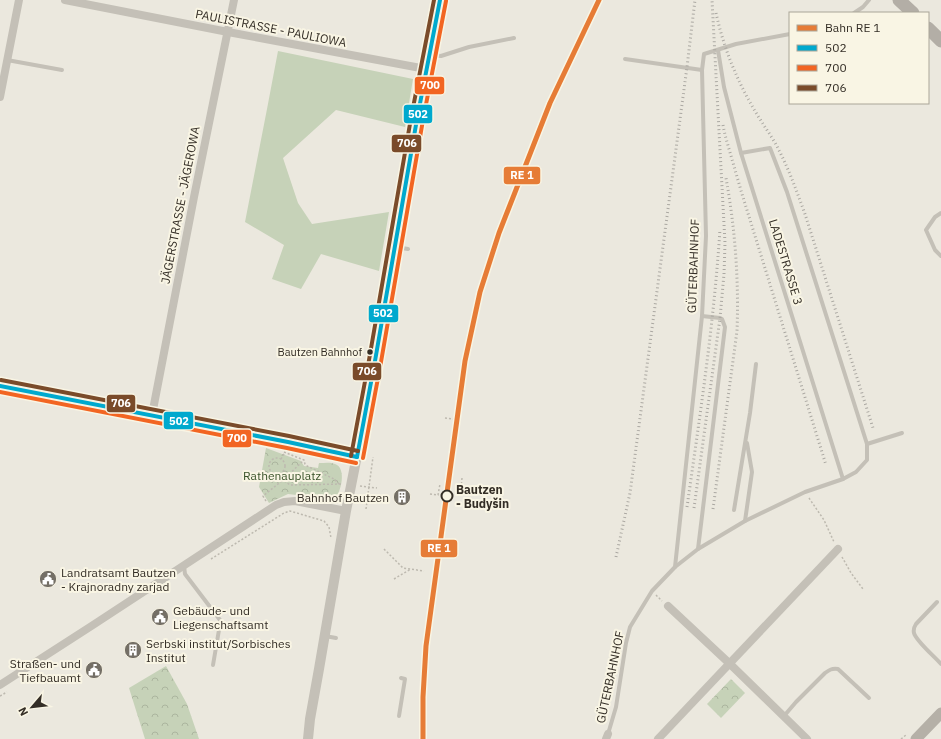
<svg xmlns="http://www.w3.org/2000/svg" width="941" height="739" font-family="'IBM Plex Sans',sans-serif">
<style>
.green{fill:#c6d2b8}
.forest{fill:url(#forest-crowns)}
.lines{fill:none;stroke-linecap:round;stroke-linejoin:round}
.path{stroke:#bdb9af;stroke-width:1.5;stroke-dasharray:2 2;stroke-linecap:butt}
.service{stroke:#c4c0b7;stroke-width:4}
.minor{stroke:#c4c0b7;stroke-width:8}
.tertiary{stroke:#c4c0b7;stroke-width:10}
.secondary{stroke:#b5b0a7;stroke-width:11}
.primary{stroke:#b3aea6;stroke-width:13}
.rail{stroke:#aba8a2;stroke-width:3;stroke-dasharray:1 3;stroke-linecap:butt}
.bus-1-casing{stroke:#f9f5e4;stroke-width:7}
.bus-2-casing{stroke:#f9f5e4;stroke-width:7}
.bus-3-casing{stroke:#f9f5e4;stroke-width:7}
.bus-1{stroke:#00a9ce;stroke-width:4}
.bus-2{stroke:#f26522;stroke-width:4}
.bus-3{stroke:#7a4b2a;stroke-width:4}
.rail-1-casing{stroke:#f9f5e4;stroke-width:8}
.rail-1{stroke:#e67c36;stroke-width:5}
.bus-dot{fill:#342e26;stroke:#f9f5e4;stroke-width:1.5}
.stop-dot{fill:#f9f5e4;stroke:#342e26;stroke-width:2}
.labels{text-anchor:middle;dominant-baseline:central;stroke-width:4;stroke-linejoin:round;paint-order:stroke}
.bus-label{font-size:11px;fill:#342e26;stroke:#f9f5e4;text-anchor:end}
.street-label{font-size:12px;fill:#342e26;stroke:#f9f5e4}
.park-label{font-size:12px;fill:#385229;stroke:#f9f5e4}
.stop-label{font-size:12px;font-weight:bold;fill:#342e26;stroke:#f9f5e4;text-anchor:start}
.poi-label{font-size:12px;fill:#342e26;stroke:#f9f5e4;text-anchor:start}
.line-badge{stroke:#f9f5e4;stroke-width:1.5}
.badge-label{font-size:11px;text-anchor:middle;font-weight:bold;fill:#fff}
</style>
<defs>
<pattern id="forest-crowns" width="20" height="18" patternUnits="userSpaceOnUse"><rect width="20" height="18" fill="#c6d2b8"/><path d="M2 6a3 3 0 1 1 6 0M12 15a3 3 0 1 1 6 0" fill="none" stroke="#abb59e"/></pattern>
</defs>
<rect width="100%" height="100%" fill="#ebe8de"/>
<polygon class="green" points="278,51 413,79 405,127 336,110 283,158 298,203 312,224 389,212 379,271 321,254 301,289 272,279 284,245 245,222 267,109"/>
<g class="forest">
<path d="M266,448L301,461L304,466L318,468L319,463C324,463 331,462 335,464C347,468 341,492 335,499H330L288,494L269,503L259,487Z"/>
<polygon points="166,666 187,704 199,739 145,739 129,688"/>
<polygon points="731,679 745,693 721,718 707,704"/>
</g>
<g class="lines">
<g class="path">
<polyline points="445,418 454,419"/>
<polyline points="284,452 304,460 305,464 307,466 334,479 339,484"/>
<circle cx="277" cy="466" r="8"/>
<polyline points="281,459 285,452"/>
<polyline points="279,475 283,480 290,485 342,484"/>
<polyline points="360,486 377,488"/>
<polyline points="461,488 462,478"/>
<polyline points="430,494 438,495 440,484"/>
<polyline points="809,498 824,520 834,542"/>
<polyline points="266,501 263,496 283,480 304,460"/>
<polyline points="366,509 373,457"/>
<polyline points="384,549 403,568 424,571"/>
<polyline points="842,557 851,573 863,589"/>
<polyline points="211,559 284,513 290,511 324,521 329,527 331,538"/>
<polyline points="394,579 411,569"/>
<polyline points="656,595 662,601"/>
<polyline points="0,696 7,692"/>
<polyline points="901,739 906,735"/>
</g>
<g class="service">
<polyline points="854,13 863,7 869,0"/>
<polyline points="718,50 724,87 741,153 843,479"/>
<polyline points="430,55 441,56 469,47 514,38"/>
<polyline points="625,59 702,70"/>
<polyline points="7,60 62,70"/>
<polyline points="941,213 935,217 926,230 935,250 941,256"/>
<polyline points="396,247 408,249"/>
<polyline points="867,444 902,433"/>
<polyline points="734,510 750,413 756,364"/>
<polyline points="745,521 752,472 747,443"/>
<polyline points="698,549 725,327 722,319 720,318 702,316"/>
<polyline points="184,566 185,574 220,620 220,624 213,665"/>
<polyline points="675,567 698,549 745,521 805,492 843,479 856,472 867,460 867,444 787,192 770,148 741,153"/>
<path d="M937,602L916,624C914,627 913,629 914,633C916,641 935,657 941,664"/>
<polyline points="325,636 336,638"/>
<polyline points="399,716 405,679 401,678"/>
<path d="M784,716L796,702L825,673C829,670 832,668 838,669L869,698"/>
<polyline points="608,734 616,707 626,643 630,627 652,591 675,567 702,316 706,236 702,70 704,54 736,44 790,34"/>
</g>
<g class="minor">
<polyline points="65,0 228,32 426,69"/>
<polyline points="0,97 19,0"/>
<polyline points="152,415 194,197 234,0"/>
<polyline points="668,606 729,663 807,739"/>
<polyline points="0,685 93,625 276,505 284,502 295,501 346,511"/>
<polyline points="606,739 608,734"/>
<polyline points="658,739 838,549"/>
</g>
<g class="tertiary">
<polyline points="0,386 288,442 357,457"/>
<polyline points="308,739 310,719 319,669 346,511 367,405 426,69 440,0"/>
</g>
<polyline class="secondary" points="916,739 941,713"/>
<g class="primary">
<polyline points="899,0 913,13"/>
<polyline points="928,28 941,41"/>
</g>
<g class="rail">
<path d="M716,13C723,45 735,76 751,104C758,117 766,128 774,141C787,164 796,189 805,214L873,428"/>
<polyline points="723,125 725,135 742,194 826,465"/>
<path d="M687,507C700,415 714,323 720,229"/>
<polyline points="694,508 720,318 724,274 725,243 712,0"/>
<path d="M713,509L737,331C739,280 735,228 726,178"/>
<polyline points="616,557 630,493 687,67 695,0"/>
</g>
<defs>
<g id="bus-1">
<polyline points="0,386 288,442 357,457"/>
<polyline points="357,457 375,361 417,119 440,0"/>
</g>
<g id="bus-2">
<polyline points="0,392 287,448 356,463"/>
<polyline points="363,458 381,362 423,120 446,1"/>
</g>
<g id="bus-3">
<polyline points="1,380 289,436 358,451"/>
<polyline points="351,456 369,360 411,118 434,0"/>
</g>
</defs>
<use href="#bus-1" class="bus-1-casing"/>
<use href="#bus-2" class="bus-2-casing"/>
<use href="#bus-3" class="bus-3-casing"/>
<use href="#bus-1" class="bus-1"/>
<use href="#bus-2" class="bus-2"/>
<use href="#bus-3" class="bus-3"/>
<defs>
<polyline id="rail-1" points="423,739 423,697 426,646 465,361 480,292 499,233 550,103 599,0"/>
</defs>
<use href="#rail-1" class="rail-1-casing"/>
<use href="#rail-1" class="rail-1"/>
</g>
<defs>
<symbol id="building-disc" viewBox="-11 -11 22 22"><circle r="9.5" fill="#746f66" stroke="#f9f5e4"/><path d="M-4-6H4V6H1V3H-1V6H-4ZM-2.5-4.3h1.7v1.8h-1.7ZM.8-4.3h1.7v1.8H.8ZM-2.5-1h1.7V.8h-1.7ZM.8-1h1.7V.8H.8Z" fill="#fff"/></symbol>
<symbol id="civic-disc" viewBox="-11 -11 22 22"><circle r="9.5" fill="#746f66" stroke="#f9f5e4"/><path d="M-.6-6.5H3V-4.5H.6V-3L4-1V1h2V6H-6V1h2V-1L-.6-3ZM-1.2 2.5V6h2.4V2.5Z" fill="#fff"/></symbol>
</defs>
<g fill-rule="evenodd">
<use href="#building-disc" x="392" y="487" width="20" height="20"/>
<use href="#civic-disc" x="38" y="569" width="20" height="20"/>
<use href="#civic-disc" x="150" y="607" width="20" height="20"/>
<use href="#building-disc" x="123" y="640" width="20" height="20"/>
<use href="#civic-disc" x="84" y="660" width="20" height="20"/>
</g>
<circle class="bus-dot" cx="370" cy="352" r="3.5"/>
<circle class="stop-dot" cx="447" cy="496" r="5.5"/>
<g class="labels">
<g class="bus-label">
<text x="362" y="352">Bautzen Bahnhof</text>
</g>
<g class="street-label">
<text transform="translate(271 28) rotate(11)">PAULISTRASSE - PAULIOWA</text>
<text transform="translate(180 205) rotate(-79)">JÄGERSTRASSE - JÄGEROWA</text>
<text transform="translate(786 262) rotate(73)">LADESTRASSE 3</text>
<text transform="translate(693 266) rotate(-88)">GÜTERBAHNHOF</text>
<text transform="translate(610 677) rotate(-78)">GÜTERBAHNHOF</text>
</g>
<g class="park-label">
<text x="282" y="475">Rathenauplatz</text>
</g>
<g class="stop-label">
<text x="456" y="489">Bautzen<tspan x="456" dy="14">- Budyšin</tspan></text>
</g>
<g class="poi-label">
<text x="389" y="497" text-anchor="end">Bahnhof Bautzen</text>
<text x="61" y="572">Landratsamt Bautzen<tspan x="61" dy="14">- Krajnoradny zarjad</tspan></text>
<text x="173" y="610">Gebäude- und<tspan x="173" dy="14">Liegenschaftsamt</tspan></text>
<text x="146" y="643">Serbski institut/Sorbisches<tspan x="146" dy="14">Institut</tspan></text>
<text x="81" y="663" text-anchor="end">Straßen- und<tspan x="81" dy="14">Tiefbauamt</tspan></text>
</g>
</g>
<g class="line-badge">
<rect x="414" y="76" width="31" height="19" rx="4" fill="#f26522"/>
<rect x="403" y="104" width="30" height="20" rx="4" fill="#00a9ce"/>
<rect x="391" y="134" width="31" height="19" rx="4" fill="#7a4b2a"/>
<rect x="503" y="166" width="38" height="19" rx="4" fill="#e67c36"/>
<rect x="368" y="304" width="31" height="19" rx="4" fill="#00a9ce"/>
<rect x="352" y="362" width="30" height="19" rx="4" fill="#7a4b2a"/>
<rect x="106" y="394" width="30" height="19" rx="4" fill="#7a4b2a"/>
<rect x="163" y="411" width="31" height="19" rx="4" fill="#00a9ce"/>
<rect x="222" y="429" width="30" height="19" rx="4" fill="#f26522"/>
<rect x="420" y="539" width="38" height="19" rx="4" fill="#e67c36"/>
</g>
<g class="badge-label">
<text x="430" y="89">700</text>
<text x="418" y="118">502</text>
<text x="407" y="147">706</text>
<text x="522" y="179">RE 1</text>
<text x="383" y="317">502</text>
<text x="367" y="375">706</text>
<text x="121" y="407">706</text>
<text x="179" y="425">502</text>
<text x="237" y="442">700</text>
<text x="439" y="552">RE 1</text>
</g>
<rect x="789" y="12" width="140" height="92" fill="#f9f5e4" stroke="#aaa598"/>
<rect x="797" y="25" width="20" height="6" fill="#e67c36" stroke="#aaa598"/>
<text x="825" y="32" font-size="12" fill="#342e26">Bahn RE 1</text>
<rect x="797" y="45" width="20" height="6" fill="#00a9ce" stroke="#aaa598"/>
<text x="825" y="52" font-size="12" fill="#342e26">502</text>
<rect x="797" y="65" width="20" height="6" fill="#f26522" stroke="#aaa598"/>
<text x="825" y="72" font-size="12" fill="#342e26">700</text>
<rect x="797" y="85" width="20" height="6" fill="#7a4b2a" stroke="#aaa598"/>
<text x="825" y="92" font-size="12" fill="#342e26">706</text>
<g transform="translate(32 707) rotate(242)" stroke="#f9f5e4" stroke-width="3" paint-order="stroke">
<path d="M0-3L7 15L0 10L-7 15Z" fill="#342e26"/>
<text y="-6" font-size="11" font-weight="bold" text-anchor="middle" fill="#342e26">N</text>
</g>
</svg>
